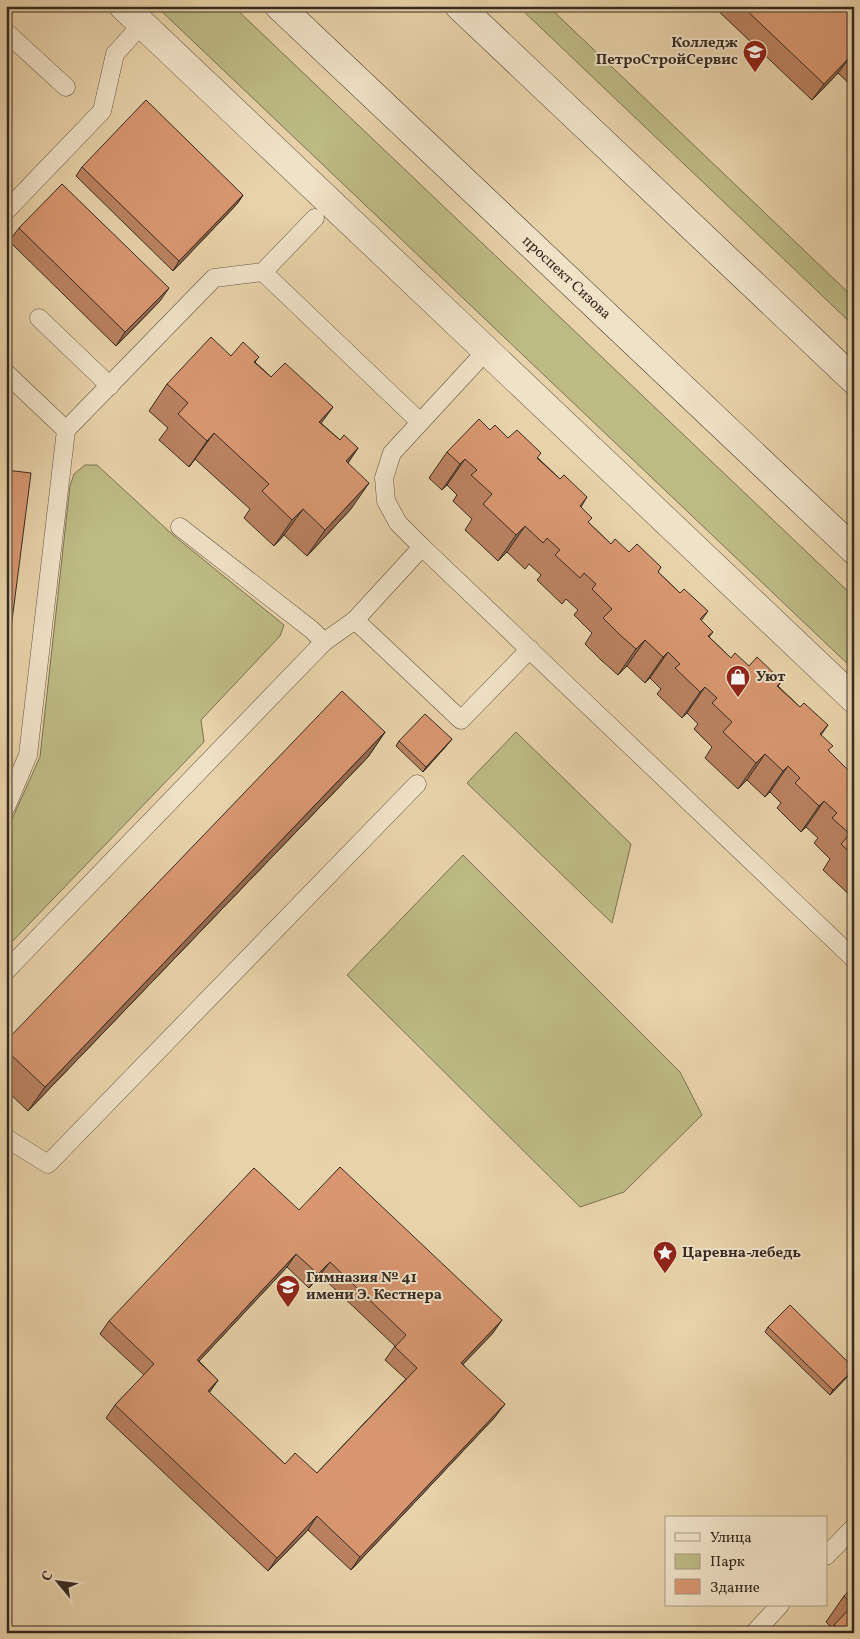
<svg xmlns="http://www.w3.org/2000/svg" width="860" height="1639" font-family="Vollkorn,serif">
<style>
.green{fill:#bdba84;stroke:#7a7253}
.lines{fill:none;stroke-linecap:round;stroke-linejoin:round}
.service-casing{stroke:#625544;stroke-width:19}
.minor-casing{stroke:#625544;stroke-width:29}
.secondary-casing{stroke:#362b22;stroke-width:29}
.service{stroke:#f0e2c7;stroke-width:18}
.minor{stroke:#f0e2c7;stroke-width:28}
.secondary{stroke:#f0e2c7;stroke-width:28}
.wall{fill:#ba8261;stroke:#362b22;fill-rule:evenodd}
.shaded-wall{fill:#976a4f;stroke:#362b22}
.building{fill:#d89771;stroke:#362b22;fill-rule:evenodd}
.labels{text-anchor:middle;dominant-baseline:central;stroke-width:4;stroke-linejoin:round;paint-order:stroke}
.poi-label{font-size:15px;font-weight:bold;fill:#362b22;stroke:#f0e2c7;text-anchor:start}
.street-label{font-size:15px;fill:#362b22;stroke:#f0e2c7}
</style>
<rect width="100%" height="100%" fill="#e8d2a9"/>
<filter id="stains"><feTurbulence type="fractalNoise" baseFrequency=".004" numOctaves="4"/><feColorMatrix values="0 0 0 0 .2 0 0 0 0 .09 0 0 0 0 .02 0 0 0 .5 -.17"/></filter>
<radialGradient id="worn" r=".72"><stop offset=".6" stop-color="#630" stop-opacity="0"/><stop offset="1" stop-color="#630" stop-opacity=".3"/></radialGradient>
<g class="green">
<polygon points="156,6 233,6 854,597 854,670"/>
<polygon points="518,6 548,6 854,298 854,326"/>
<polygon points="85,465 97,465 173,535 284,625 280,636 201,720 204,742 6,948 6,825 12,819 40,757 70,486 74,474"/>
<polygon points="516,732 631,844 612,923 467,783"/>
<polygon points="463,855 680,1072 702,1115 624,1192 580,1207 347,975"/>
</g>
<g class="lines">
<defs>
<g id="service">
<polyline points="6,32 66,87"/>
<polyline points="6,211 102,111 115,54 142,24"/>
<polyline points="263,272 420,422"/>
<polyline points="39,318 110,386"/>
<polyline points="6,373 66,430 28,755 6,807"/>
<polyline points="66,430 214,278 263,272 315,218"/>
<polyline points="180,527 312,630 324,642"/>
<polyline points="422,547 854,959"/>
<polyline points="355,620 461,720 530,649"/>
<polyline points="6,971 324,642 355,620 422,547 398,523 386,501 384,478 392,453 487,350"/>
<polyline points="6,1138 48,1164 417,784"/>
<polyline points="826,1556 854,1527"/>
<polyline points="754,1633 780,1605"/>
</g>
<polyline id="minor" points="123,6 854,699"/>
<g id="secondary">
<polyline points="279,6 854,550"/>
<polyline points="459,6 854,380"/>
</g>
</defs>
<use href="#service" class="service-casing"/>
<use href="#minor" class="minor-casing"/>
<use href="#secondary" class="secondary-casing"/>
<use href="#service" class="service"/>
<use href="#minor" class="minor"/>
<use href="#secondary" class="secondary"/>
</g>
<g class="wall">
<polygon points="713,6 854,6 854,88 838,73 812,100"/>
<polygon points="82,167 243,195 237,204 173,271 76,176"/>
<polygon points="19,228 160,301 116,346 9,241"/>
<polygon points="231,356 259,357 255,362 321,423 340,440 358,448 348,463 351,509 307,556 284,535 274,546 244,518 250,509 195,459 189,467 159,440 168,428 149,411 167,384"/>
<polygon points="490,430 508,438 538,458 560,479 587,497 581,507 589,523 611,544 661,567 658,572 680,593 708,611 701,621 713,632 709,637 731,658 782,681 778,686 800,707 828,725 821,735 829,751 850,772 854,767 854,899 823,870 830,859 814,843 818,838 806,827 801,832 777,808 781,803 770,792 765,797 747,780 738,789 705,758 712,747 694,729 698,724 687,713 682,718 657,694 661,689 650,678 645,683 627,666 618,675 601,660 585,644 592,633 574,615 578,610 566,599 562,604 537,580 541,575 529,564 525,569 507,552 498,561 465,530 472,519 453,501 457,495 447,485 442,490 429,478 447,452"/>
<polygon points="385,732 368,757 28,1111 6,1090 6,1041"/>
<polygon points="399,741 448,744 423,772 396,746"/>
<path d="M299,1210L493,1333L463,1364L495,1417L351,1570L308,1530L268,1571L106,1418L115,1405L144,1375L100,1334L109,1321ZM287,1267L309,1288L320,1275L395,1346L385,1360L406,1379L317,1473L285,1464L209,1393L218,1380L199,1361Z"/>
<polygon points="768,1327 854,1369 830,1395 765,1332"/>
<polygon points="854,1586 854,1633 829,1633 832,1628 826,1622 844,1596"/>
</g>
<g class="shaded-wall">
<polygon points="850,57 838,73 812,100 824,84"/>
<polygon points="243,195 237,204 173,271 179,261"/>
<polygon points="169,288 160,301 116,346 125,332"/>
<polygon points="333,407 314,433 319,422"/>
<polygon points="214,433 195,459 189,467 207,441"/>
<polygon points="358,448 340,474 346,461"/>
<polygon points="465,459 447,485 442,490 460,464"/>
<polygon points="369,483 351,509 307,556 325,530"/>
<polygon points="303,509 284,535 274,546 292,520"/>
<polygon points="525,526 507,552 498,561 516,535"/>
<polygon points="645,640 627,666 618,675 636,649"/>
<polygon points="668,652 650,678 645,683 663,657"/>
<polygon points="705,687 687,713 682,718 700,692"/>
<polygon points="385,732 368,757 28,1111 45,1087"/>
<polygon points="452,739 448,744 423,772 426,767"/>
<polygon points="765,754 747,780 738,789 756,763"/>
<polygon points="788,766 770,792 765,797 783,771"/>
<polygon points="824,801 806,827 801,832 819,806"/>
<polygon points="296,1254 287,1267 188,1373 197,1360"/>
<polygon points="330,1262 320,1275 309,1288 318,1274"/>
<polygon points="502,1320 493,1333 452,1376 461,1363"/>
<polygon points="854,1369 851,1373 830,1395 833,1390"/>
<polygon points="218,1380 209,1393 208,1391"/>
<polygon points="505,1404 495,1417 351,1570 360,1557"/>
<polygon points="317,1516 308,1530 268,1571 277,1558"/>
</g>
<g class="building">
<polygon points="742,6 854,6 854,61 850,57 824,84"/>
<polygon points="146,100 243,195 179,261 82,167"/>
<polygon points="62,184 169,288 125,332 19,228"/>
<polygon points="211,337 231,356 243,342 259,357 254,362 271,377 285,363 333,407 319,422 340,440 344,435 358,448 346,461 369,483 325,530 303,509 292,520 262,491 269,484 214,433 207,441 178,414 188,403 167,384"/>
<polygon points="479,419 490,430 495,425 508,438 517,430 541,453 537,458 560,479 564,475 587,497 580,506 592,518 588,522 611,544 615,539 629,552 637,544 661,567 658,572 680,593 684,589 708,611 700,619 713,632 708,636 731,658 735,653 749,666 757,657 782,681 777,686 800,707 804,703 828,725 820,734 833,746 828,750 850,772 854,767 854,856 841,844 850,834 832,818 837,813 824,801 819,806 795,783 800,778 788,766 783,771 765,754 756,763 723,732 732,722 712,703 717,698 705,687 700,692 675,668 680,664 668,652 663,657 645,640 636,649 619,634 603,618 612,609 592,589 596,584 584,573 580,578 555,555 560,550 547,538 543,543 525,526 516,535 483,504 492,494 471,475 477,470 465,459 460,464 447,452"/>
<polygon points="6,470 31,473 6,667"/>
<polygon points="342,691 385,732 45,1087 6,1050 6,1041"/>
<polygon points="425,714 452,739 426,767 399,741"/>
<polygon points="6,1152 8,1152 6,1167"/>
<path d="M340,1167L502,1320L461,1363L505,1404L360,1557L317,1516L277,1558L115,1405L154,1364L109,1321L254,1168L299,1210ZM296,1254L318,1274L330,1262L406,1335L395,1347L417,1368L317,1473L295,1453L285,1464L208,1391L218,1380L197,1360Z"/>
<polygon points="790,1305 854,1368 854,1369 833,1390 768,1327"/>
<polygon points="854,1586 854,1633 836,1633 839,1630 834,1625 853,1605 844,1596"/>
</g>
<defs>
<symbol id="university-pin" viewBox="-11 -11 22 30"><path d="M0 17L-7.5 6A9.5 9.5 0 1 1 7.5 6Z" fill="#8f2418" stroke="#f0e2c7"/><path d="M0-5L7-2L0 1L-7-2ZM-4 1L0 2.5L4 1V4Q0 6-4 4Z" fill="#fff"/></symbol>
<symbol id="shop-pin" viewBox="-11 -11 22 30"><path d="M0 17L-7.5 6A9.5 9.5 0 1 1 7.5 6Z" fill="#8f2418" stroke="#f0e2c7"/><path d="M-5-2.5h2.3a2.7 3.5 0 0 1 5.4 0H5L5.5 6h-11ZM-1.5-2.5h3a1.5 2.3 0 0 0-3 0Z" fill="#fff"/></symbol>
<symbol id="sight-pin" viewBox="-11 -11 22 30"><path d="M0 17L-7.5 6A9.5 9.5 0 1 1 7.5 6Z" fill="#8f2418" stroke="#f0e2c7"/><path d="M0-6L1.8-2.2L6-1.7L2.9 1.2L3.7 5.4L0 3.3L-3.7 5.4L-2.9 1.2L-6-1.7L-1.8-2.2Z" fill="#fff"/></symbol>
<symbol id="school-pin" viewBox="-11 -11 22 30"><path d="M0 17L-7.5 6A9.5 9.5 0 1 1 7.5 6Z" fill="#8f2418" stroke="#f0e2c7"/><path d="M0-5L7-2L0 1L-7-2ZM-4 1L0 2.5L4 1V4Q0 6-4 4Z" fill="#fff"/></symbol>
</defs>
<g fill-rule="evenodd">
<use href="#university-pin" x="741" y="38" width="28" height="38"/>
<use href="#shop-pin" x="724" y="663" width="28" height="38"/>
<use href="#sight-pin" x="651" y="1239" width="28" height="38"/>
<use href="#school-pin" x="274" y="1273" width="28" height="38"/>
</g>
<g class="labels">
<g class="poi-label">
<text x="738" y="43" text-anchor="end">Колледж<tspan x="738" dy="17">ПетроСтройСервис</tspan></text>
<text x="756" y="677">Уют</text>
<text x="682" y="1253">Царевна-лебедь</text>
<text x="306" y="1278">Гимназия № 41<tspan x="306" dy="17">имени Э. Кестнера</tspan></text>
</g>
<g class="street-label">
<text transform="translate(566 278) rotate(43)">проспект Сизова</text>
</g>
</g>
<rect width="860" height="1639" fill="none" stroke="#e8d2a9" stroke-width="25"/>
<rect x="8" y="8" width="845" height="1624" fill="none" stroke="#362b22" stroke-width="2.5"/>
<rect x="12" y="12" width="835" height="1614" fill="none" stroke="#362b22"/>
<rect x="665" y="1516" width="162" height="90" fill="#f0e2c7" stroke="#a69985"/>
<rect x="675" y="1533" width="25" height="8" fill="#f0e2c7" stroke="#a69985"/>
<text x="710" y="1542" font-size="15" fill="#362b22">Улица</text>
<rect x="675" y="1554" width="25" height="15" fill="#bdba84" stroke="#a69985"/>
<text x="710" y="1566" font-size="15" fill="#362b22">Парк</text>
<rect x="675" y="1579" width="25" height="15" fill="#d89771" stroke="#a69985"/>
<text x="710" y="1592" font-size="15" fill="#362b22">Здание</text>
<g transform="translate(58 1582) rotate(299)" stroke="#f0e2c7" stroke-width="4" paint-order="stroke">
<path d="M0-4L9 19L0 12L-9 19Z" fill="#362b22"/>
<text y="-8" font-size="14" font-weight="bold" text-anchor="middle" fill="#362b22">С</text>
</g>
<rect width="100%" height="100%" filter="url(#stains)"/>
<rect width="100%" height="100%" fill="url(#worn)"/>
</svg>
